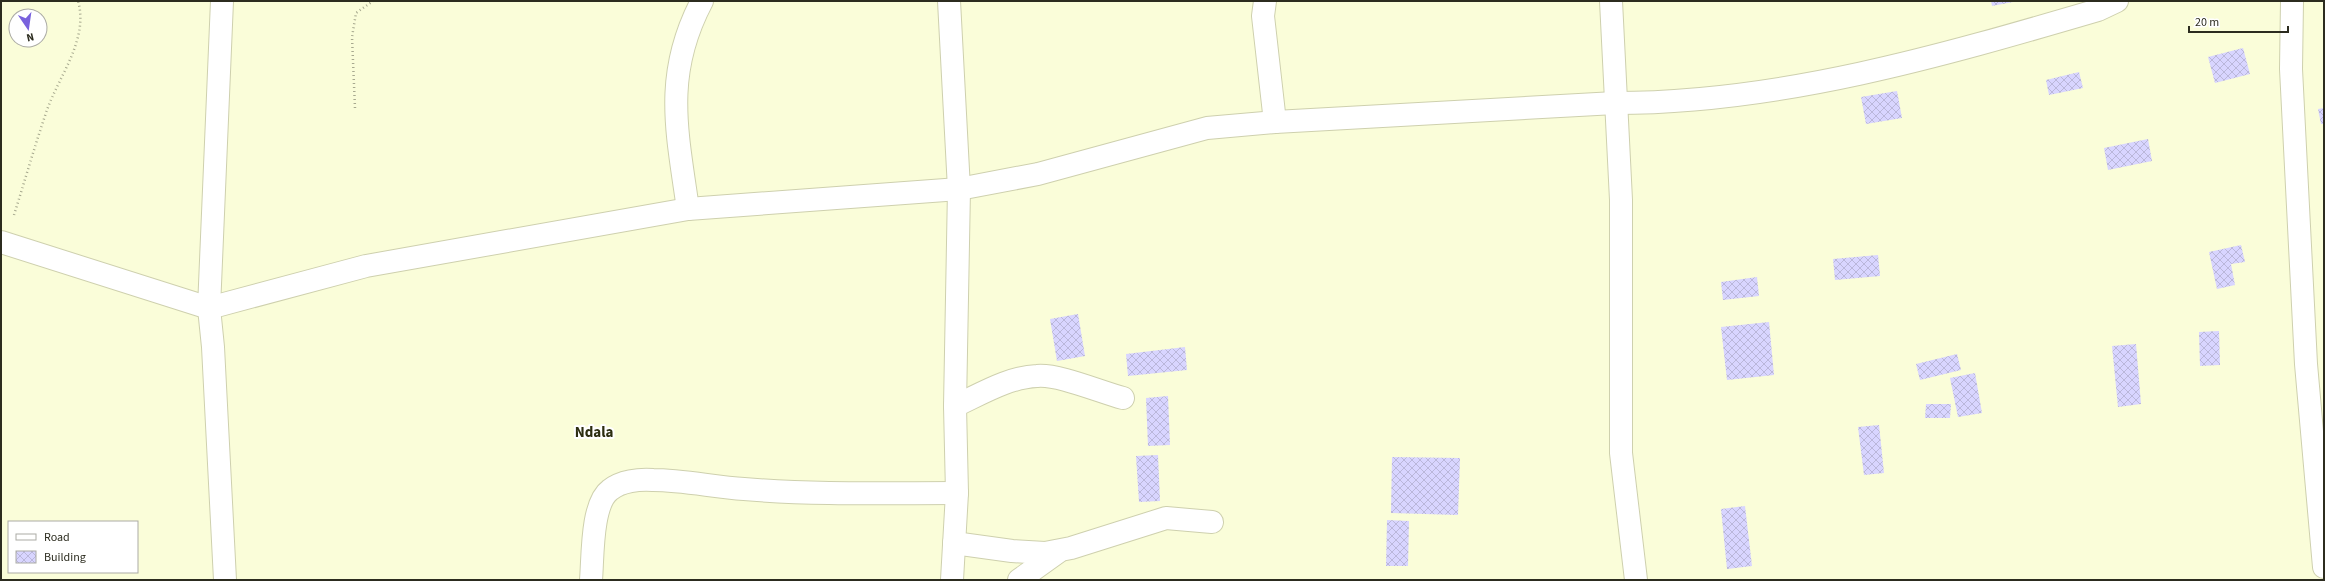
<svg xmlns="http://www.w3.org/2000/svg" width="2325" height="581" font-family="'Source Sans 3',sans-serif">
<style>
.building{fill:url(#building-cross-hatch)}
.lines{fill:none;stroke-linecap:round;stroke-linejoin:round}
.minor-casing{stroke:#ced0ae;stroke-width:24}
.path{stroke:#a7a98f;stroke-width:2.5;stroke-dasharray:1 3;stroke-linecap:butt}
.minor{stroke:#fff;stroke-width:22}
.labels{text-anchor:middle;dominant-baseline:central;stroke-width:4;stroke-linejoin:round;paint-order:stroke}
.quarter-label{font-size:15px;font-weight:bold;fill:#2d2e11;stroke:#fff}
</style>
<defs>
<pattern id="building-cross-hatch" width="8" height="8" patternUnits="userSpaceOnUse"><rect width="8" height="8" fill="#d8d5ff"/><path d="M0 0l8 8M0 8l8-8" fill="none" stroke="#bab7da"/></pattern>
</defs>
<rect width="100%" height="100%" fill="#fafdd9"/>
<g class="building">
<polygon points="1991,1 2013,1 2013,2 1992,6"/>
<polygon points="2243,48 2250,74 2215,83 2208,57"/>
<polygon points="2079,72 2083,88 2049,95 2046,80"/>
<polygon points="1897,91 1902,118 1866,124 1861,97"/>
<polygon points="2324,108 2324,124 2321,124 2318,109"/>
<polygon points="2148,139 2152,161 2108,170 2104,148"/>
<polygon points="2241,245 2245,262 2231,264 2235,285 2217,289 2209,252"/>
<polygon points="1878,255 1880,276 1835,280 1833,259"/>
<polygon points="1757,277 1759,296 1723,300 1721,282"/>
<polygon points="1078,314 1085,356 1057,361 1050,319"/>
<polygon points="1769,322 1774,375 1727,380 1721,327"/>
<polygon points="2219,331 2220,365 2200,366 2199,332"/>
<polygon points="2136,344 2141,404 2118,407 2112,346"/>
<polygon points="1185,347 1187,370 1128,376 1126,354"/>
<polygon points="1957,354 1961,370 1920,380 1916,364"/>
<polygon points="1975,373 1982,413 1958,417 1950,378"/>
<polygon points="1168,396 1170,445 1148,446 1146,398"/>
<polygon points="1926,404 1951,404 1950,418 1925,418"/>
<polygon points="1879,425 1884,473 1864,475 1858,427"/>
<polygon points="1158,455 1160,501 1139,502 1136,456"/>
<polygon points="1392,457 1460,458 1458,515 1391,513"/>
<polygon points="1745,506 1752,566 1727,569 1721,509"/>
<polygon points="1387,520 1409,521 1408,566 1386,566"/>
</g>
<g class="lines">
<defs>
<g id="minor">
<polyline points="222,1 209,308 213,347 225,580"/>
<polyline points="949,1 959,189 955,406 957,493 952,580"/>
<polyline points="1265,1 1263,16 1275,122"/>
<polyline points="1611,1 1621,200 1621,453 1636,580"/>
<polyline points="2292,1 2291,69 2306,364 2324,567"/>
<path d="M688,209C677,131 663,75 702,1"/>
<path d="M1,242L209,308L366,266L688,209L959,189L1038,174L1207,128L1275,122L1615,103C1780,103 1941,56 2098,10L2117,1"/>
<path d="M955,406C981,394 1009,377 1037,376C1059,374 1100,392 1123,398"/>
<polyline points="954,543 1012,551 1045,553 1071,548 1166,518 1212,522"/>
<path d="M591,580C593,558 591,504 610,490C621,481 639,479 653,480C683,480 714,487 744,489C815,495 886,493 957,493"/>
<polyline points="1019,580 1058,552"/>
</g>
</defs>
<use href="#minor" class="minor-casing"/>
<g class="path">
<polyline points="355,108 352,37 356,13 373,1"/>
<path d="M14,215C25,180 35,145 47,110C59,76 89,39 78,1"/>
</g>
<use href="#minor" class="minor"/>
</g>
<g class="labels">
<g class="quarter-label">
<text x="594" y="432">Ndala</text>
</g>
</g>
<rect width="2325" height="581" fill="none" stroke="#2c2c1f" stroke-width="4"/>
<rect x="8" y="521" width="130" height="52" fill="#ffffff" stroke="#ababa5"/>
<rect x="16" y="534" width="20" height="6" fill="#ffffff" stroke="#ababa5"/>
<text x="44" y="541" font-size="12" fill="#2c2c1f">Road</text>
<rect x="16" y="551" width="20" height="12" fill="url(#building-cross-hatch)" stroke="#ababa5"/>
<text x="44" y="561" font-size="12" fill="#2c2c1f">Building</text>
<g transform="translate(28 28) rotate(167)"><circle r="19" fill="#ffffff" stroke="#ababa5"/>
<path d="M0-3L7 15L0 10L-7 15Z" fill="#7962dd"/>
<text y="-6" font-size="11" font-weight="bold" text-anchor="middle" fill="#2c2c1f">N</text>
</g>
<path d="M2189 26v6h99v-6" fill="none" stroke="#2c2c1f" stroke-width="2"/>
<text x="2195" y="26" font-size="12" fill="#2c2c1f" stroke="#ffffff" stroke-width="3" paint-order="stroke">20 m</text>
</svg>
